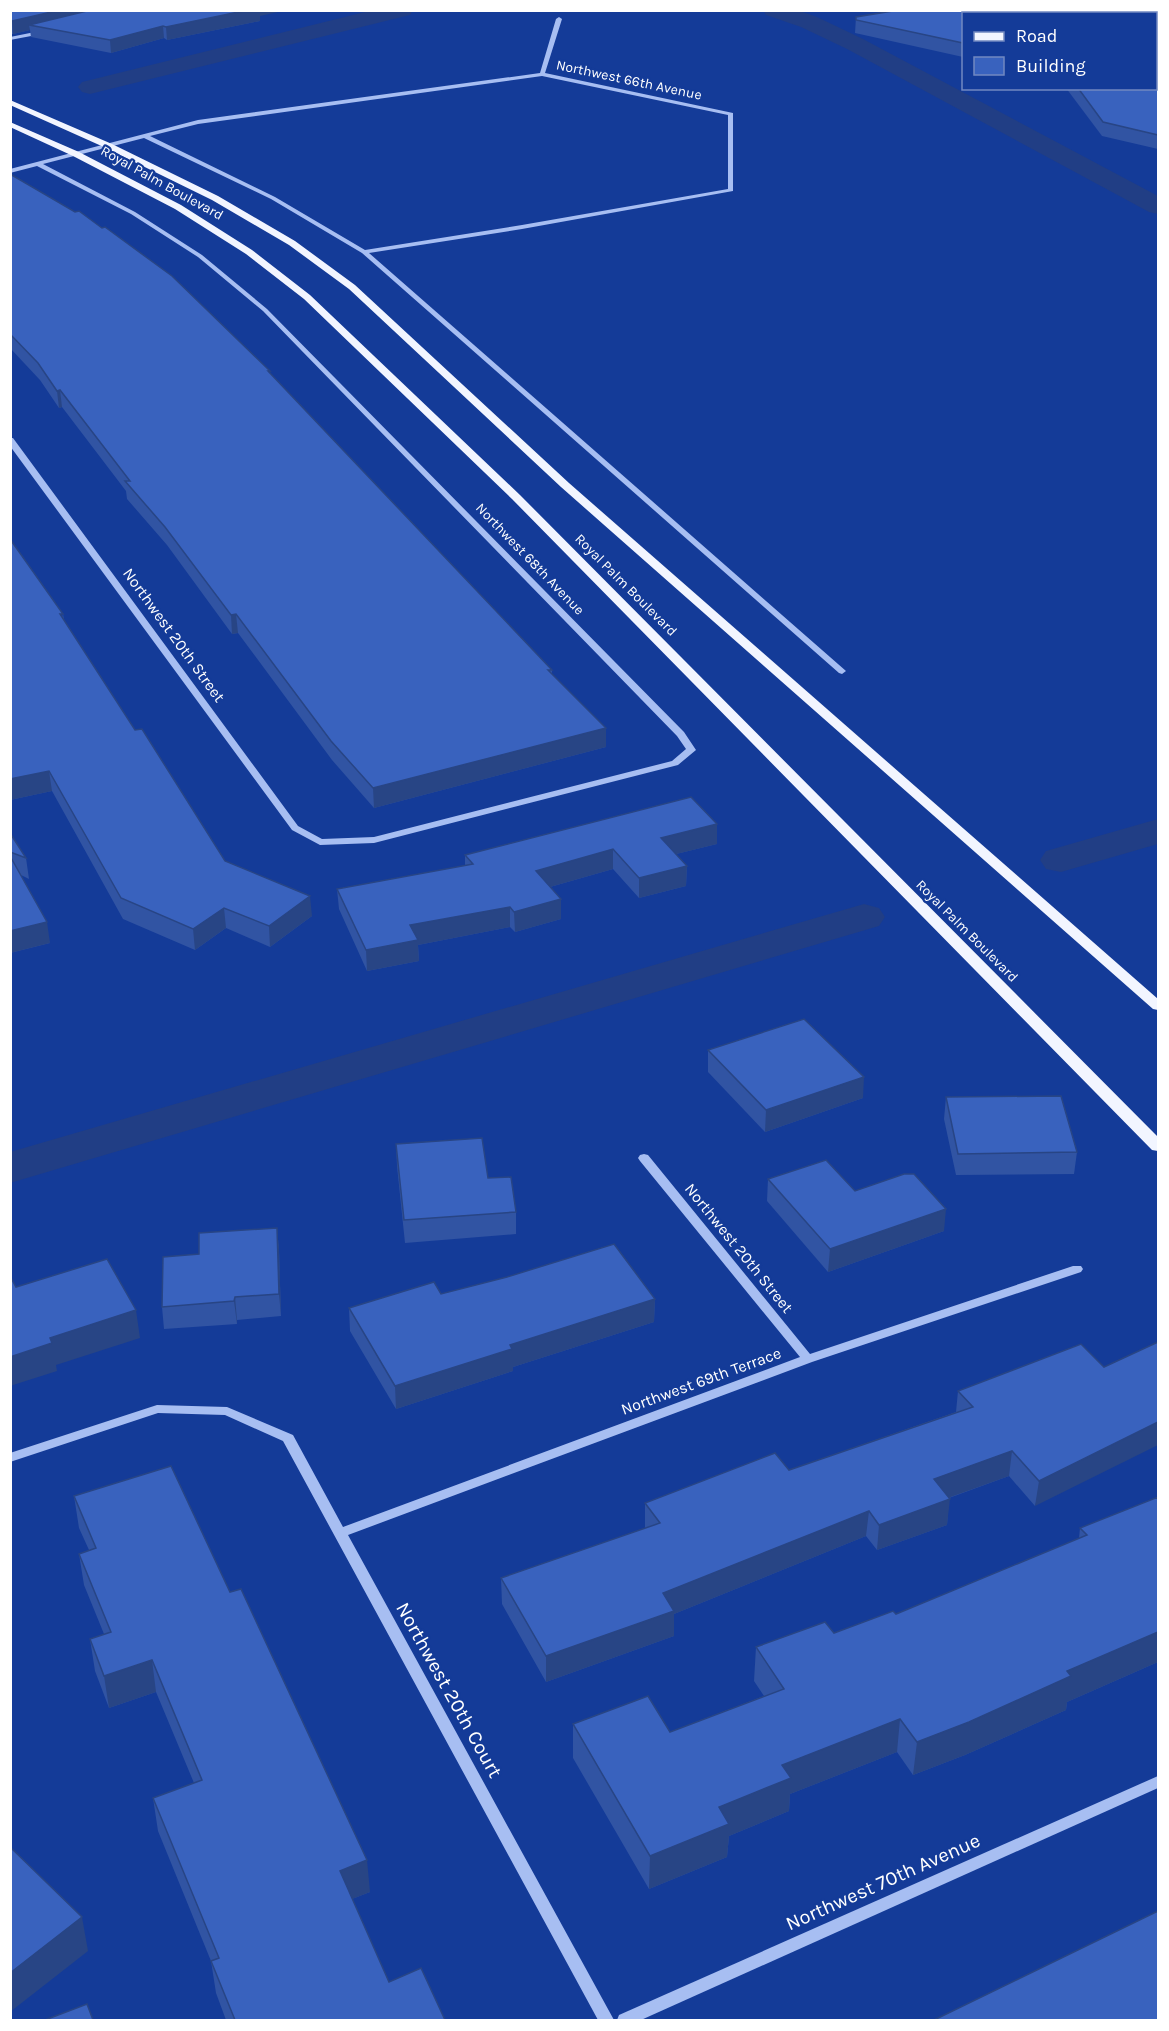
<svg xmlns="http://www.w3.org/2000/svg" width="1169" height="2031" font-family="Karla,sans-serif">
<style>
.lines{fill:none;stroke-linecap:round;stroke-linejoin:round}
.canal{fill:#213e85;fill-rule:evenodd}
.minor{fill:#a7bef2;fill-rule:evenodd}
.major{fill:#f2f5ff;fill-rule:evenodd}
.wall{fill:#3154a3}
.shaded-wall{fill:#284585}
.building{fill:#3962be;stroke:#284585;stroke-width:1.5}
.labels{text-anchor:middle;dominant-baseline:central;stroke-width:4.5;stroke-linejoin:round;paint-order:stroke}
.far-street-label{font-size:14px;fill:#fff;stroke:#143b98}
.street-label{font-size:16px;fill:#fff;stroke:#143b98}
.near-street-label{font-size:20px;fill:#fff;stroke:#143b98}
</style>
<rect width="100%" height="100%" fill="#143b98"/>
<g class="lines">
<g class="canal">
<polygon points="373,10 413,10 410,15 90,94 82,92 78,87 82,82"/>
<polygon points="763,10 797,10 817,17 863,39 1158,196 1158,214 1149,212 847,49 801,27 766,15"/>
<polygon points="1158,819 1158,844 1061,872 1046,869 1040,860 1046,851"/>
<polygon points="864,904 879,908 885,917 879,926 10,1183 10,1152"/>
</g>
<g class="minor">
<path d="M559,17L562,19L545,73L733,113V191L522,229L369,253L846,671L842,674L839,673L362,253L271,199L144,138L43,164L135,212L202,255L267,309L684,732L696,750L678,765L374,843L320,845L292,830L10,446V438H13L298,826L322,839L374,837L672,761L686,749L677,736L263,311L198,257L131,214L37,166L10,173V169L198,120L540,73L556,19ZM542,76L728,115V189L522,225L365,250L275,197L150,136L198,124Z"/>
<polygon points="45,30 47,33 10,40 10,37"/>
<polygon points="644,1154 648,1155 810,1354 1073,1266 1081,1266 1083,1269 1081,1272 812,1362 348,1535 614,2020 598,2020 283,1441 225,1415 158,1413 10,1462 10,1453 157,1405 227,1407 293,1435 343,1527 800,1357 640,1161 638,1158 640,1155"/>
<polygon points="1158,1776 1158,1788 641,2020 617,2020 619,2015"/>
</g>
<g class="major">
<polygon points="10,100 112,144 218,196 295,241 355,285 569,483 1158,999 1158,1010 1153,1009 561,487 349,289 289,245 212,200 106,148 10,105"/>
<polygon points="10,122 79,152 181,205 252,250 310,295 520,495 1158,1137 1158,1151 1152,1150 512,499 304,299 246,254 175,209 73,156 10,127"/>
</g>
</g>
<g class="wall">
<polygon points="10,10 260,16 260,21 167,40 164,38 111,53 31,37 30,30 13,34 10,34"/>
<polygon points="899,10 1158,11 1158,149 1102,136 1066,88 1155,88 1155,14 963,14 963,57 855,33 856,17"/>
<polygon points="10,174 270,374 552,670 552,675 606,728 606,747 374,808 332,760 238,633 232,634 167,545 127,499 126,491 62,407 59,408 40,380 10,348"/>
<polygon points="63,614 64,620 135,730 225,861 312,916 270,947 226,928 195,950 123,919 52,791 10,800"/>
<polygon points="717,824 717,844 676,854 687,866 686,886 639,898 613,869 550,887 561,919 515,932 510,927 418,945 419,961 367,971 339,909 337,889 465,866 465,855"/>
<polygon points="10,833 26,858 29,879 21,875 50,943 10,953"/>
<polygon points="708,1050 863,1098 765,1132 708,1072"/>
<polygon points="946,1097 1077,1152 1074,1174 956,1175 944,1119"/>
<polygon points="396,1144 488,1178 516,1212 516,1234 405,1243 397,1166"/>
<polygon points="768,1179 855,1191 944,1231 828,1272 767,1201"/>
<polygon points="277,1228 279,1250 281,1316 237,1320 237,1324 164,1329 162,1307 199,1254"/>
<polygon points="441,1294 655,1299 654,1322 513,1367 513,1371 396,1409 350,1331 349,1308"/>
<polygon points="1081,1344 1035,1506 1009,1476 949,1498 947,1525 877,1550 866,1536 674,1614 674,1636 546,1682 502,1604 501,1578 645,1528 645,1503 789,1470 956,1412 958,1391"/>
<polygon points="74,1496 370,1892 352,1899 389,1982 445,2020 226,2020 216,1993 211,1961 158,1831 153,1798 194,1783 156,1692 109,1708 95,1671 90,1639 104,1634 84,1585 79,1554 89,1550 79,1528"/>
<polygon points="1158,1497 1158,1662 1067,1702 1066,1710 965,1755 913,1775 897,1752 790,1794 789,1811 729,1836 727,1857 649,1889 573,1758 573,1724 670,1732 764,1696 754,1681 756,1647 834,1633 896,1614 1079,1538 1080,1528"/>
</g>
<g class="shaded-wall">
<polygon points="60,10 115,10 29,25 30,30 13,34 12,21"/>
<polygon points="248,10 287,10 260,16 260,21 167,40 166,27"/>
<polygon points="163,26 164,38 111,53 110,40"/>
<polygon points="60,390 62,407 59,408 57,391"/>
<polygon points="236,614 238,633 232,634 231,615"/>
<polygon points="606,728 606,747 374,808 373,788"/>
<polygon points="49,771 52,791 10,800 10,779"/>
<polygon points="717,824 717,844 660,858 661,838"/>
<polygon points="613,849 613,869 536,891 536,871"/>
<polygon points="687,866 686,886 639,898 639,878"/>
<polygon points="310,896 312,916 270,947 269,926"/>
<polygon points="561,899 561,919 515,932 514,912"/>
<polygon points="510,907 510,927 418,945 419,961 367,971 366,950 410,925"/>
<polygon points="224,908 226,928 195,950 193,929"/>
<polygon points="47,922 50,943 10,953 10,931"/>
<polygon points="864,1077 863,1098 765,1132 766,1110"/>
<polygon points="946,1209 944,1231 828,1272 830,1249"/>
<polygon points="277,1228 279,1250 281,1316 279,1294"/>
<polygon points="235,1297 237,1320 237,1324 234,1301"/>
<polygon points="655,1299 654,1322 513,1367 513,1371 396,1409 395,1386 510,1345"/>
<polygon points="136,1310 140,1338 56,1365 57,1371 10,1386 10,1357 50,1338"/>
<polygon points="1158,1422 1158,1445 1035,1506 1039,1481"/>
<polygon points="1012,1451 1009,1476 931,1504 934,1479"/>
<polygon points="950,1499 947,1525 877,1550 879,1525"/>
<polygon points="869,1511 866,1536 674,1614 674,1636 546,1682 546,1656 663,1593"/>
<polygon points="1158,1632 1158,1662 1067,1702 1066,1710 965,1755 913,1775 917,1742 1067,1671"/>
<polygon points="152,1660 156,1692 109,1708 104,1676"/>
<polygon points="900,1719 897,1752 790,1794 789,1811 729,1836 727,1857 649,1889 650,1856 719,1807 782,1765"/>
<polygon points="367,1860 370,1892 342,1903 340,1871"/>
<polygon points="82,1917 88,1951 10,2012 10,1973"/>
</g>
<g class="building">
<polygon points="10,10 60,10 12,21 10,21"/>
<polygon points="91,10 248,10 166,27 163,26 110,40 29,25"/>
<polygon points="899,10 1158,11 1158,135 1103,122 1078,88 1155,88 1155,14 963,14 963,43 856,20 856,17"/>
<polygon points="10,174 75,212 79,211 102,228 105,227 172,276 270,371 268,371 552,670 548,670 606,728 373,788 331,741 236,614 231,615 165,527 125,481 130,481 60,390 57,391 38,363 10,334"/>
<polygon points="10,539 63,614 60,614 135,730 142,729 225,861 310,896 269,926 224,908 193,929 121,898 49,771 10,779"/>
<polygon points="691,797 717,824 661,838 687,866 639,878 613,849 536,871 561,899 514,912 510,907 410,925 418,940 366,950 337,889 473,864 465,855"/>
<polygon points="10,833 26,858 10,852"/>
<polygon points="10,856 47,922 10,931"/>
<polygon points="804,1019 864,1077 766,1110 708,1050"/>
<polygon points="1061,1096 1077,1152 958,1154 946,1097"/>
<polygon points="482,1138 488,1178 511,1177 516,1212 404,1220 396,1144"/>
<polygon points="826,1160 855,1191 904,1174 914,1174 946,1209 830,1249 768,1179"/>
<polygon points="277,1228 279,1294 235,1297 234,1301 162,1307 163,1257 199,1254 199,1233"/>
<polygon points="614,1244 655,1299 510,1345 512,1349 395,1386 349,1308 434,1282 441,1294 507,1277"/>
<polygon points="107,1259 136,1310 50,1338 52,1343 10,1357 10,1276 16,1287"/>
<polygon points="1158,1342 1158,1422 1039,1481 1012,1451 934,1479 950,1499 879,1525 869,1511 663,1593 674,1611 546,1656 501,1578 660,1523 645,1503 775,1453 789,1470 973,1407 958,1391 1081,1344 1104,1367"/>
<polygon points="171,1466 230,1592 241,1589 367,1860 340,1871 389,1982 421,1968 445,2020 235,2020 211,1961 219,1958 153,1798 202,1780 152,1660 104,1676 90,1639 111,1632 79,1554 96,1548 74,1496"/>
<polygon points="1158,1497 1158,1632 1067,1671 1071,1676 969,1722 917,1742 900,1719 782,1765 791,1778 719,1807 729,1824 650,1856 573,1724 648,1696 670,1732 784,1689 756,1647 825,1622 834,1633 893,1611 896,1614 1087,1535 1080,1528"/>
<polygon points="10,1847 82,1917 10,1973"/>
<polygon points="1158,1911 1158,2020 934,2020"/>
<polygon points="87,2004 93,2020 45,2020"/>
</g>
<g class="labels">
<g class="far-street-label">
<text transform="translate(629 80) rotate(12)">Northwest 66th Avenue</text>
<text transform="translate(162 183) rotate(29)">Royal Palm Boulevard</text>
<text transform="translate(530 559) rotate(46)">Northwest 68th Avenue</text>
<text transform="translate(626 585) rotate(45)">Royal Palm Boulevard</text>
<text transform="translate(967 931) rotate(45)">Royal Palm Boulevard</text>
</g>
<g class="street-label">
<text transform="translate(174 635) rotate(54)">Northwest 20th Street</text>
<text transform="translate(739 1248) rotate(51)">Northwest 20th Street</text>
<text transform="translate(701 1381) rotate(-20)">Northwest 69th Terrace</text>
</g>
<g class="near-street-label">
<text transform="translate(449 1690) rotate(61)">Northwest 20th Court</text>
<text transform="translate(883 1882) rotate(-24)">Northwest 70th Avenue</text>
</g>
</g>
<rect width="1169" height="2031" fill="none" stroke="#ffffff" stroke-width="24"/>
<rect x="962" y="12" width="195" height="78" fill="#143b98" stroke="#7289c1" stroke-width="1.5"/>
<rect x="974" y="32" width="30" height="9" fill="#f2f5ff" stroke="#7289c1" stroke-width="1.5"/>
<text x="1016" y="42" font-size="18" fill="#ffffff">Road</text>
<rect x="974" y="57" width="30" height="18" fill="#3962be" stroke="#7289c1" stroke-width="1.5"/>
<text x="1016" y="72" font-size="18" fill="#ffffff">Building</text>
</svg>
